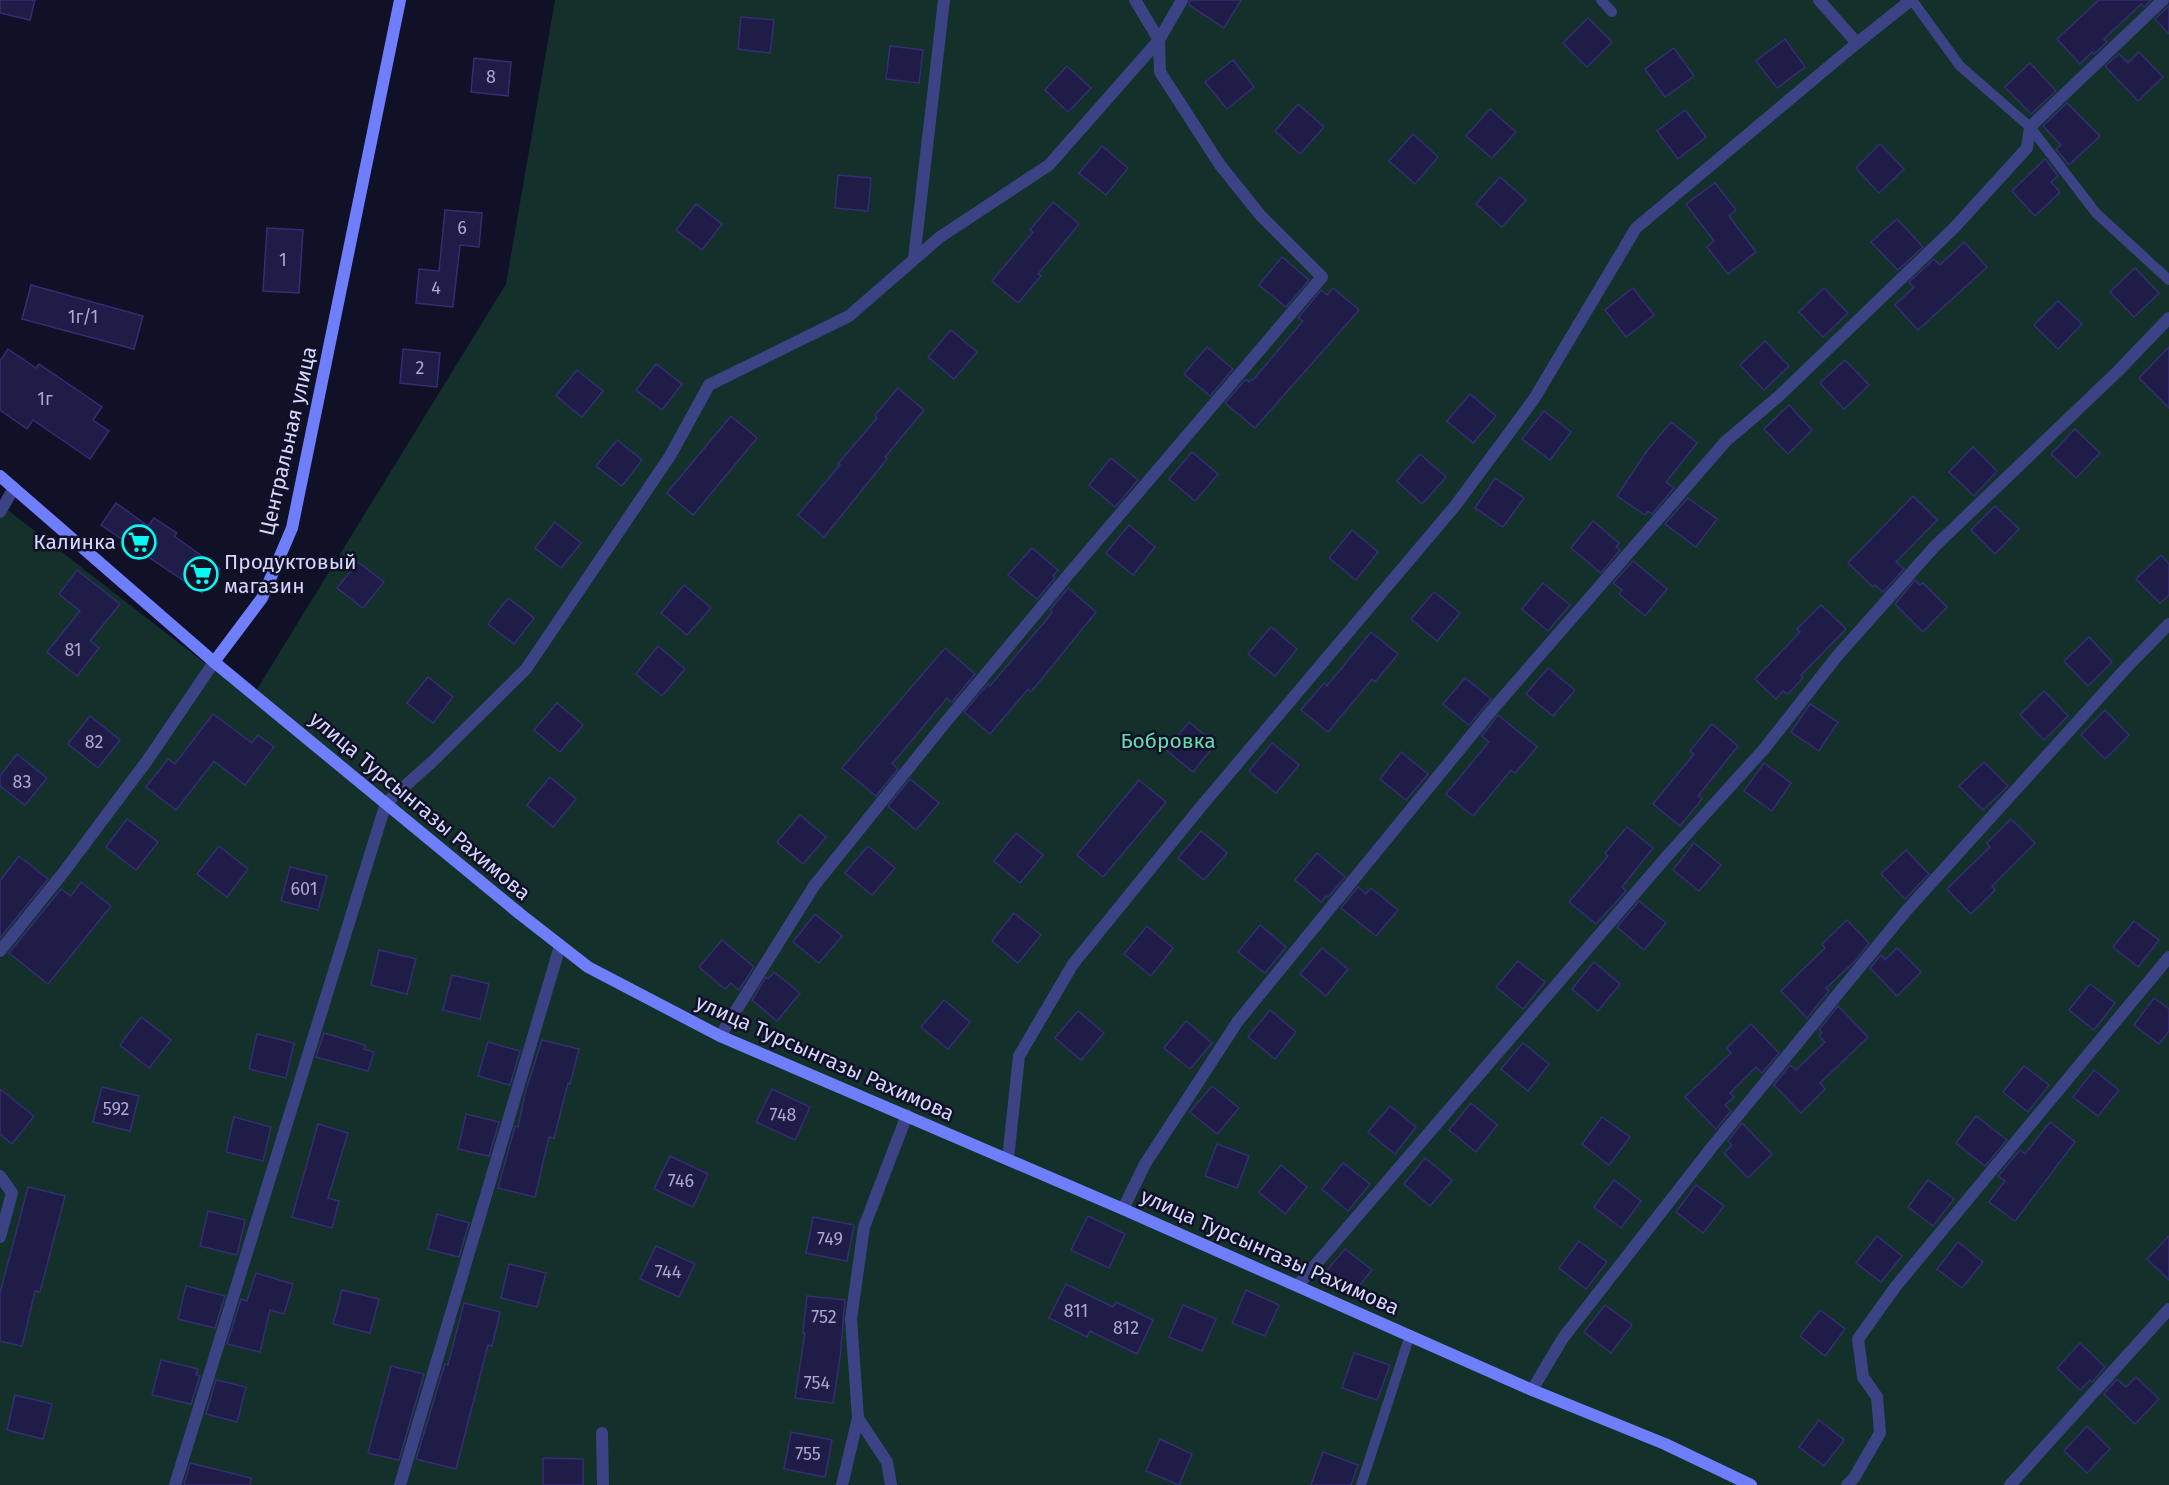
<svg xmlns="http://www.w3.org/2000/svg" width="2169" height="1485" font-family="'Fira Sans',sans-serif">
<style>
.green{fill:#13302b}
.building{fill:#1f1c47;stroke:#332e73;stroke-width:1.5}
.lines{fill:none;stroke-linecap:round;stroke-linejoin:round}
.lane{stroke:#3c4385;stroke-width:10}
.street{stroke:#3c4385;stroke-width:12}
.secondary{stroke:#6e7efd;stroke-width:12}
.labels{text-anchor:middle;dominant-baseline:central;stroke-width:5;stroke-linejoin:round;paint-order:stroke}
.number-label{font-size:18px;fill:#a8a8d0}
.street-label{font-size:21px;fill:#d6d7fe;stroke:#101026}
.poi-label{font-size:21px;fill:#d6d7fe;stroke:#101026;text-anchor:end}
.park-label{font-size:21px;fill:#62deae;stroke:#101026}
</style>
<rect width="100%" height="100%" fill="#101026"/>
<polygon class="green" points="555,0 2169,0 2169,1485 0,1485 0,504 251,699 506,284"/>
<g class="building">
<polygon points="0,0 35,0 30,20 0,13"/>
<polygon points="1190,0 1241,0 1224,28 1189,5"/>
<polygon points="2099,0 2151,0 2144,7 2141,4 2104,39 2107,42 2094,54 2092,52 2080,64 2057,39"/>
<polygon points="2169,6 2169,34 2155,19"/>
<polygon points="741,17 774,20 770,53 738,49"/>
<polygon points="1588,18 1612,42 1587,67 1563,43"/>
<polygon points="1785,39 1805,67 1777,88 1756,61"/>
<polygon points="890,46 923,50 919,83 886,79"/>
<polygon points="1674,48 1694,76 1665,97 1645,69"/>
<polygon points="2139,52 2163,77 2138,101 2105,66 2119,54 2128,63"/>
<polygon points="474,58 511,62 508,96 471,92"/>
<polygon points="1233,60 1254,87 1227,109 1205,82"/>
<polygon points="2030,63 2056,91 2031,114 2005,87"/>
<polygon points="1067,66 1091,88 1068,112 1045,90"/>
<polygon points="2067,103 2100,136 2069,165 2056,149 2061,145 2043,126"/>
<polygon points="1298,104 1324,127 1300,154 1275,131"/>
<polygon points="1490,109 1516,132 1492,158 1466,136"/>
<polygon points="1685,110 1706,137 1678,159 1657,131"/>
<polygon points="1413,134 1438,157 1415,184 1389,161"/>
<polygon points="1880,144 1904,169 1879,193 1856,168"/>
<polygon points="1102,146 1128,168 1106,195 1079,173"/>
<polygon points="2045,159 2058,176 2051,182 2060,192 2035,216 2012,191"/>
<polygon points="838,175 871,178 868,211 835,208"/>
<polygon points="1500,177 1526,200 1502,227 1476,204"/>
<polygon points="1715,183 1736,210 1729,216 1756,252 1728,274 1707,247 1714,241 1686,204"/>
<polygon points="1053,202 1079,224 1038,274 1041,276 1018,303 992,281 1033,232 1030,230"/>
<polygon points="696,204 722,224 702,250 676,230"/>
<polygon points="445,210 482,213 479,247 460,245 453,307 416,303 419,269 439,271"/>
<polygon points="1897,219 1923,247 1898,270 1871,242"/>
<polygon points="267,228 303,230 299,293 263,291"/>
<polygon points="1964,242 1987,267 1918,330 1895,305 1914,287 1909,282 1934,259 1940,265"/>
<polygon points="1282,257 1309,280 1286,307 1259,285"/>
<polygon points="2135,268 2159,293 2134,317 2110,292"/>
<polygon points="31,285 143,316 134,349 22,319"/>
<polygon points="1333,288 1359,310 1255,428 1225,403 1246,379 1249,382 1251,379 1253,380 1303,321 1298,318 1321,290 1327,295"/>
<polygon points="1633,288 1654,315 1626,337 1605,310"/>
<polygon points="1824,288 1848,313 1823,337 1799,312"/>
<polygon points="2058,301 2082,324 2058,349 2034,325"/>
<polygon points="951,330 977,352 954,379 928,357"/>
<polygon points="1765,341 1789,366 1764,390 1740,365"/>
<polygon points="1207,347 1233,369 1210,396 1184,374"/>
<polygon points="2169,347 2169,408 2139,378"/>
<polygon points="8,349 36,368 39,364 102,407 93,420 109,431 90,459 33,420 27,429 0,410 0,361"/>
<polygon points="403,349 440,353 437,387 400,383"/>
<polygon points="1845,360 1869,385 1844,409 1820,383"/>
<polygon points="656,364 682,384 662,410 636,390"/>
<polygon points="577,370 603,391 582,417 556,396"/>
<polygon points="898,388 924,410 885,457 887,459 824,537 798,515 840,465 838,464 877,418 875,415"/>
<polygon points="1470,394 1496,416 1473,443 1447,421"/>
<polygon points="1789,405 1812,430 1788,454 1764,429"/>
<polygon points="1544,411 1571,432 1550,460 1522,439"/>
<polygon points="731,416 757,438 693,515 667,493"/>
<polygon points="1671,422 1697,443 1666,482 1674,488 1652,514 1648,511 1645,515 1617,496 1646,452"/>
<polygon points="2075,429 2100,453 2076,478 2051,454"/>
<polygon points="617,440 642,460 622,486 596,466"/>
<polygon points="1973,447 1997,471 1974,496 1949,472"/>
<polygon points="1192,452 1218,474 1195,501 1169,479"/>
<polygon points="1420,454 1446,477 1422,504 1397,481"/>
<polygon points="1111,458 1138,480 1115,507 1089,485"/>
<polygon points="1495,478 1524,498 1503,527 1475,508"/>
<polygon points="1913,496 1937,520 1896,562 1904,569 1883,592 1875,585 1873,587 1848,563"/>
<polygon points="1688,498 1717,519 1696,547 1665,524"/>
<polygon points="116,503 148,526 154,518 177,533 174,536 220,569 202,593 101,525"/>
<polygon points="1995,506 2019,529 1995,554 1971,530"/>
<polygon points="1593,521 1619,543 1616,547 1620,550 1601,573 1571,548"/>
<polygon points="555,522 581,543 561,568 535,548"/>
<polygon points="1129,525 1155,547 1133,575 1106,553"/>
<polygon points="1352,530 1378,552 1356,580 1329,558"/>
<polygon points="1032,548 1058,570 1053,576 1055,578 1037,599 1008,575"/>
<polygon points="2161,555 2169,564 2169,595 2160,603 2136,579"/>
<polygon points="1633,561 1667,589 1645,616 1619,594 1622,590 1613,583"/>
<polygon points="358,562 384,582 363,608 337,588"/>
<polygon points="77,570 120,604 90,641 99,648 77,676 47,652 80,611 59,594"/>
<polygon points="1915,580 1920,585 1923,583 1947,607 1923,632 1895,604"/>
<polygon points="1543,583 1570,605 1548,631 1522,609"/>
<polygon points="684,585 711,608 687,635 661,613"/>
<polygon points="1068,588 1096,612 1031,692 1028,689 990,734 964,712 988,684 990,686 1048,618 1052,612 1050,610"/>
<polygon points="1434,592 1460,613 1437,641 1411,619"/>
<polygon points="508,598 534,618 514,644 488,624"/>
<polygon points="1821,605 1846,629 1801,675 1803,678 1788,694 1783,691 1776,699 1755,679 1800,632 1797,629"/>
<polygon points="1271,627 1297,649 1275,676 1248,654"/>
<polygon points="1371,632 1398,654 1375,682 1372,679 1328,732 1301,710 1324,683 1327,686"/>
<polygon points="2089,637 2112,662 2088,686 2064,661"/>
<polygon points="658,646 685,669 662,696 636,674"/>
<polygon points="945,648 975,674 952,702 947,698 892,764 898,769 876,796 842,768"/>
<polygon points="1548,668 1575,690 1553,716 1526,694"/>
<polygon points="428,677 453,697 433,723 407,703"/>
<polygon points="1465,678 1491,699 1469,725 1443,704"/>
<polygon points="2044,691 2068,716 2044,740 2020,715"/>
<polygon points="557,703 583,725 560,752 534,730"/>
<polygon points="1810,704 1838,722 1819,751 1791,732"/>
<polygon points="2105,710 2129,735 2105,759 2081,735"/>
<polygon points="213,714 252,743 258,735 274,747 245,785 214,761 176,810 146,787 168,759 175,764"/>
<polygon points="1498,715 1537,747 1515,773 1511,770 1473,816 1446,794 1489,742 1482,736"/>
<polygon points="90,716 120,740 98,768 68,744"/>
<polygon points="1189,722 1215,744 1193,772 1166,750"/>
<polygon points="1712,724 1738,746 1698,796 1702,799 1680,826 1653,804 1694,754 1690,751"/>
<polygon points="1272,743 1299,765 1276,793 1249,771"/>
<polygon points="1401,752 1428,774 1406,800 1380,779"/>
<polygon points="17,754 47,778 25,805 0,786 0,776"/>
<polygon points="1984,762 2008,786 1983,810 1959,786"/>
<polygon points="1764,763 1791,783 1772,811 1744,791"/>
<polygon points="550,777 576,799 553,827 527,805"/>
<polygon points="910,779 939,803 916,830 888,806"/>
<polygon points="1139,780 1166,802 1103,877 1077,855"/>
<polygon points="800,815 826,837 803,864 777,842"/>
<polygon points="127,819 158,842 136,870 106,847"/>
<polygon points="2011,819 2035,843 1992,886 1995,890 1971,914 1947,889 1990,847 1987,843"/>
<polygon points="1627,827 1653,848 1622,887 1626,891 1596,924 1569,902 1608,856 1605,853"/>
<polygon points="1201,831 1227,853 1204,880 1178,858"/>
<polygon points="1016,833 1043,855 1020,883 994,861"/>
<polygon points="1694,843 1721,865 1699,891 1673,870"/>
<polygon points="219,846 248,869 227,897 197,874"/>
<polygon points="868,846 895,868 872,895 845,873"/>
<polygon points="1906,850 1929,874 1905,899 1881,874"/>
<polygon points="1317,853 1345,877 1328,897 1326,896 1321,902 1295,880"/>
<polygon points="19,856 48,879 0,938 0,881"/>
<polygon points="290,867 327,876 318,910 281,901"/>
<polygon points="81,882 111,906 48,984 9,953 61,889 71,896"/>
<polygon points="1358,887 1366,894 1371,888 1398,910 1376,936 1341,908"/>
<polygon points="1639,901 1666,923 1644,950 1617,927"/>
<polygon points="1014,913 1041,935 1018,963 992,941"/>
<polygon points="815,914 842,936 819,963 793,942"/>
<polygon points="1847,920 1869,943 1855,961 1826,988 1829,991 1807,1018 1781,991 1825,948 1822,944"/>
<polygon points="2134,921 2159,940 2138,967 2113,947"/>
<polygon points="1260,925 1286,947 1265,973 1238,952"/>
<polygon points="1147,926 1173,948 1151,976 1124,954"/>
<polygon points="722,940 754,967 739,990 731,983 725,989 699,967"/>
<polygon points="1322,948 1348,969 1326,996 1300,974"/>
<polygon points="1897,948 1921,972 1897,996 1870,968 1881,955 1885,960"/>
<polygon points="379,950 416,959 407,994 371,985"/>
<polygon points="1518,961 1545,982 1523,1009 1496,987"/>
<polygon points="1594,962 1620,984 1598,1011 1572,989"/>
<polygon points="774,972 800,993 777,1021 752,1000 766,977 768,979"/>
<polygon points="452,975 489,984 480,1019 443,1010"/>
<polygon points="2090,984 2115,1003 2094,1030 2069,1010"/>
<polygon points="2154,998 2169,1009 2169,1031 2159,1044 2134,1025"/>
<polygon points="944,1000 970,1022 948,1049 921,1027"/>
<polygon points="1838,1006 1868,1037 1820,1083 1825,1089 1801,1113 1774,1085 1790,1065 1796,1070 1825,1042 1819,1036 1822,1033 1819,1030"/>
<polygon points="1270,1010 1296,1032 1275,1059 1248,1037"/>
<polygon points="1078,1011 1104,1033 1081,1060 1055,1038"/>
<polygon points="141,1017 171,1040 149,1068 120,1045"/>
<polygon points="1186,1021 1212,1043 1190,1069 1164,1048"/>
<polygon points="1751,1024 1779,1053 1762,1073 1756,1067 1730,1093 1734,1097 1725,1105 1731,1111 1716,1129 1685,1097 1731,1053 1727,1048"/>
<polygon points="324,1033 365,1045 364,1049 374,1052 368,1071 316,1057"/>
<polygon points="257,1034 294,1043 286,1078 249,1069"/>
<polygon points="542,1040 579,1049 570,1084 568,1083 554,1138 549,1137 535,1197 498,1188 515,1126 518,1127 526,1090"/>
<polygon points="488,1042 520,1051 510,1085 478,1076"/>
<polygon points="1523,1043 1549,1064 1528,1091 1501,1069"/>
<polygon points="2024,1066 2049,1085 2028,1112 2003,1092"/>
<polygon points="2094,1070 2119,1090 2098,1116 2073,1097"/>
<polygon points="1212,1086 1239,1108 1217,1134 1190,1112"/>
<polygon points="102,1087 139,1096 130,1131 93,1122"/>
<polygon points="0,1089 34,1116 12,1144 0,1134"/>
<polygon points="772,1089 810,1107 795,1140 756,1122"/>
<polygon points="1471,1103 1497,1125 1476,1152 1449,1130"/>
<polygon points="1390,1106 1416,1127 1395,1154 1368,1132"/>
<polygon points="466,1114 499,1122 489,1156 458,1149"/>
<polygon points="1976,1116 2007,1140 1985,1166 1956,1143"/>
<polygon points="234,1117 271,1127 263,1161 226,1152"/>
<polygon points="1602,1117 1630,1137 1609,1165 1582,1144"/>
<polygon points="2050,1122 2075,1142 2015,1221 1989,1202 2005,1181 1998,1176 2020,1150 2025,1154"/>
<polygon points="1742,1123 1772,1154 1748,1178 1724,1153 1732,1145 1728,1141"/>
<polygon points="318,1124 348,1133 328,1198 339,1201 332,1228 292,1217"/>
<polygon points="1217,1144 1249,1156 1237,1188 1205,1176"/>
<polygon points="670,1156 708,1174 693,1207 654,1189"/>
<polygon points="1425,1158 1452,1180 1430,1206 1404,1184"/>
<polygon points="1343,1163 1370,1184 1348,1211 1322,1189"/>
<polygon points="1281,1165 1307,1187 1285,1214 1259,1192"/>
<polygon points="1614,1180 1641,1201 1621,1228 1594,1207"/>
<polygon points="1928,1180 1954,1199 1933,1226 1908,1207"/>
<polygon points="1696,1185 1724,1206 1703,1233 1676,1212"/>
<polygon points="28,1187 65,1196 40,1292 35,1291 22,1346 0,1341 0,1293"/>
<polygon points="208,1211 245,1220 237,1255 200,1246"/>
<polygon points="437,1214 469,1223 459,1257 428,1249"/>
<polygon points="1088,1216 1125,1234 1109,1268 1071,1250"/>
<polygon points="813,1217 854,1225 847,1261 806,1253"/>
<polygon points="1877,1236 1902,1256 1881,1282 1856,1263"/>
<polygon points="2169,1236 2169,1280 2147,1259"/>
<polygon points="1579,1241 1607,1262 1586,1289 1559,1268"/>
<polygon points="1958,1242 1983,1262 1962,1288 1937,1269"/>
<polygon points="656,1246 695,1264 679,1297 640,1279"/>
<polygon points="1345,1249 1372,1270 1350,1297 1323,1275"/>
<polygon points="509,1264 546,1273 537,1307 501,1298"/>
<polygon points="256,1273 293,1284 284,1314 270,1310 260,1352 227,1344 241,1299 247,1301"/>
<polygon points="1066,1284 1113,1307 1116,1302 1153,1320 1137,1354 1090,1331 1087,1337 1049,1318"/>
<polygon points="186,1286 225,1296 215,1328 178,1319"/>
<polygon points="342,1290 379,1299 370,1333 333,1324"/>
<polygon points="1246,1290 1279,1305 1265,1336 1232,1323"/>
<polygon points="807,1296 845,1300 840,1358 833,1403 795,1398 805,1333 803,1333"/>
<polygon points="464,1303 500,1312 492,1346 488,1345 456,1469 416,1459 445,1364 448,1365"/>
<polygon points="1183,1305 1216,1319 1202,1351 1169,1337"/>
<polygon points="1605,1305 1632,1325 1611,1353 1584,1332"/>
<polygon points="1820,1310 1845,1329 1825,1356 1800,1336"/>
<polygon points="2080,1343 2105,1367 2092,1382 2090,1380 2080,1390 2057,1368"/>
<polygon points="1354,1353 1390,1365 1377,1400 1342,1388"/>
<polygon points="161,1360 198,1369 196,1375 200,1376 191,1404 152,1395"/>
<polygon points="391,1366 424,1374 399,1460 368,1453"/>
<polygon points="2136,1377 2159,1399 2135,1424 2104,1394 2117,1379 2126,1387"/>
<polygon points="216,1380 246,1387 237,1422 206,1414"/>
<polygon points="15,1395 52,1404 43,1439 7,1430"/>
<polygon points="1819,1420 1844,1440 1824,1466 1799,1447"/>
<polygon points="2087,1426 2110,1449 2087,1473 2064,1451"/>
<polygon points="791,1432 832,1440 825,1477 784,1469"/>
<polygon points="1160,1439 1192,1454 1179,1485 1146,1471"/>
<polygon points="1323,1452 1358,1465 1351,1485 1311,1485"/>
<polygon points="543,1458 583,1459 583,1485 543,1485"/>
<polygon points="190,1463 251,1478 250,1485 184,1485"/>
</g>
<g class="lines">
<g class="lane">
<polyline points="1601,0 1612,12"/>
<polyline points="1912,0 1960,66 2030,127 2096,213 2169,280"/>
<polyline points="1361,1485 1410,1335"/>
</g>
<g class="street">
<polyline points="1819,0 1857,43"/>
<polyline points="914,259 944,0"/>
<polyline points="0,512 14,488"/>
<polyline points="0,951 63,873 149,758 214,662"/>
<polyline points="720,1036 814,886 940,729 1068,575 1322,277 1261,216 1220,165 1160,72 1159,40 1135,0"/>
<polyline points="1008,1159 1019,1056 1073,964 1199,809 1455,506 1534,399 1636,228 1857,43 1911,0"/>
<polyline points="0,1176 12,1193 0,1237"/>
<polyline points="1123,1209 1145,1164 1238,1021 1492,710 1726,441 1779,396 1954,228 2027,148 2030,127 2163,0"/>
<polyline points="1298,1285 1668,855 1764,749 1838,655 1935,546 2117,372 2169,318"/>
<polyline points="1532,1390 1563,1338 1712,1147 1906,911 2127,667 2169,624"/>
<polyline points="858,1418 887,1462 891,1485"/>
<polyline points="602,1433 603,1485"/>
<polyline points="175,1485 386,803 433,761 526,669 670,456 709,385 849,316 940,237 1049,165 1159,40 1182,0"/>
<polyline points="400,1485 560,946"/>
<polyline points="842,1485 858,1418 851,1319 864,1227 907,1115"/>
<polyline points="1847,1485 1854,1478 1880,1433 1877,1397 1863,1377 1858,1339 1896,1286 2169,957"/>
<polyline points="2010,1485 2169,1309"/>
</g>
<g class="secondary">
<polyline points="0,476 214,662 520,914 588,967 720,1036 1123,1209 1532,1390 1665,1444 1751,1485"/>
<polyline points="214,662 262,598 292,528 400,0"/>
</g>
</g>
<defs>
<symbol id="supermarket-ring" viewBox="-11 -11 22 22"><circle r="9.5" fill="#101026" stroke="#05fbf2" stroke-width="1.5"/><path d="M-6-5.5h2.5l.6 2H6L4.5 2H-2.5L-4.4-4H-6ZM-1.5 3.2a1.3 1.3 0 1 0 .1 0ZM3 3.2a1.3 1.3 0 1 0 .1 0Z" fill="#05fbf2"/></symbol>
</defs>
<g fill-rule="evenodd">
<use href="#supermarket-ring" x="120" y="523" width="38" height="38"/>
<use href="#supermarket-ring" x="182" y="555" width="38" height="38"/>
</g>
<g class="labels">
<g class="number-label">
<text x="491" y="77">8</text>
<text x="462" y="228">6</text>
<text x="283" y="260">1</text>
<text x="436" y="288">4</text>
<text x="83" y="317">1г/1</text>
<text x="420" y="368">2</text>
<text x="45" y="399">1г</text>
<text x="73" y="650">81</text>
<text x="94" y="742">82</text>
<text x="22" y="782">83</text>
<text x="304" y="889">601</text>
<text x="116" y="1109">592</text>
<text x="783" y="1115">748</text>
<text x="681" y="1181">746</text>
<text x="830" y="1239">749</text>
<text x="668" y="1272">744</text>
<text x="1076" y="1311">811</text>
<text x="824" y="1317">752</text>
<text x="1126" y="1328">812</text>
<text x="817" y="1383">754</text>
<text x="808" y="1454">755</text>
</g>
<g class="street-label">
<text transform="translate(288 441) rotate(-77)">Центральная улица</text>
<text transform="translate(420 806) rotate(40)">улица Турсынгазы Рахимова</text>
<text transform="translate(825 1058) rotate(24)">улица Турсынгазы Рахимова</text>
<text transform="translate(1270 1252) rotate(24)">улица Турсынгазы Рахимова</text>
</g>
<g class="poi-label">
<text x="116" y="542">Калинка</text>
<text x="224" y="562" text-anchor="start">Продуктовый<tspan x="224" dy="24">магазин</tspan></text>
</g>
<g class="park-label">
<text x="1168" y="741">Бобровка</text>
</g>
</g>
</svg>
